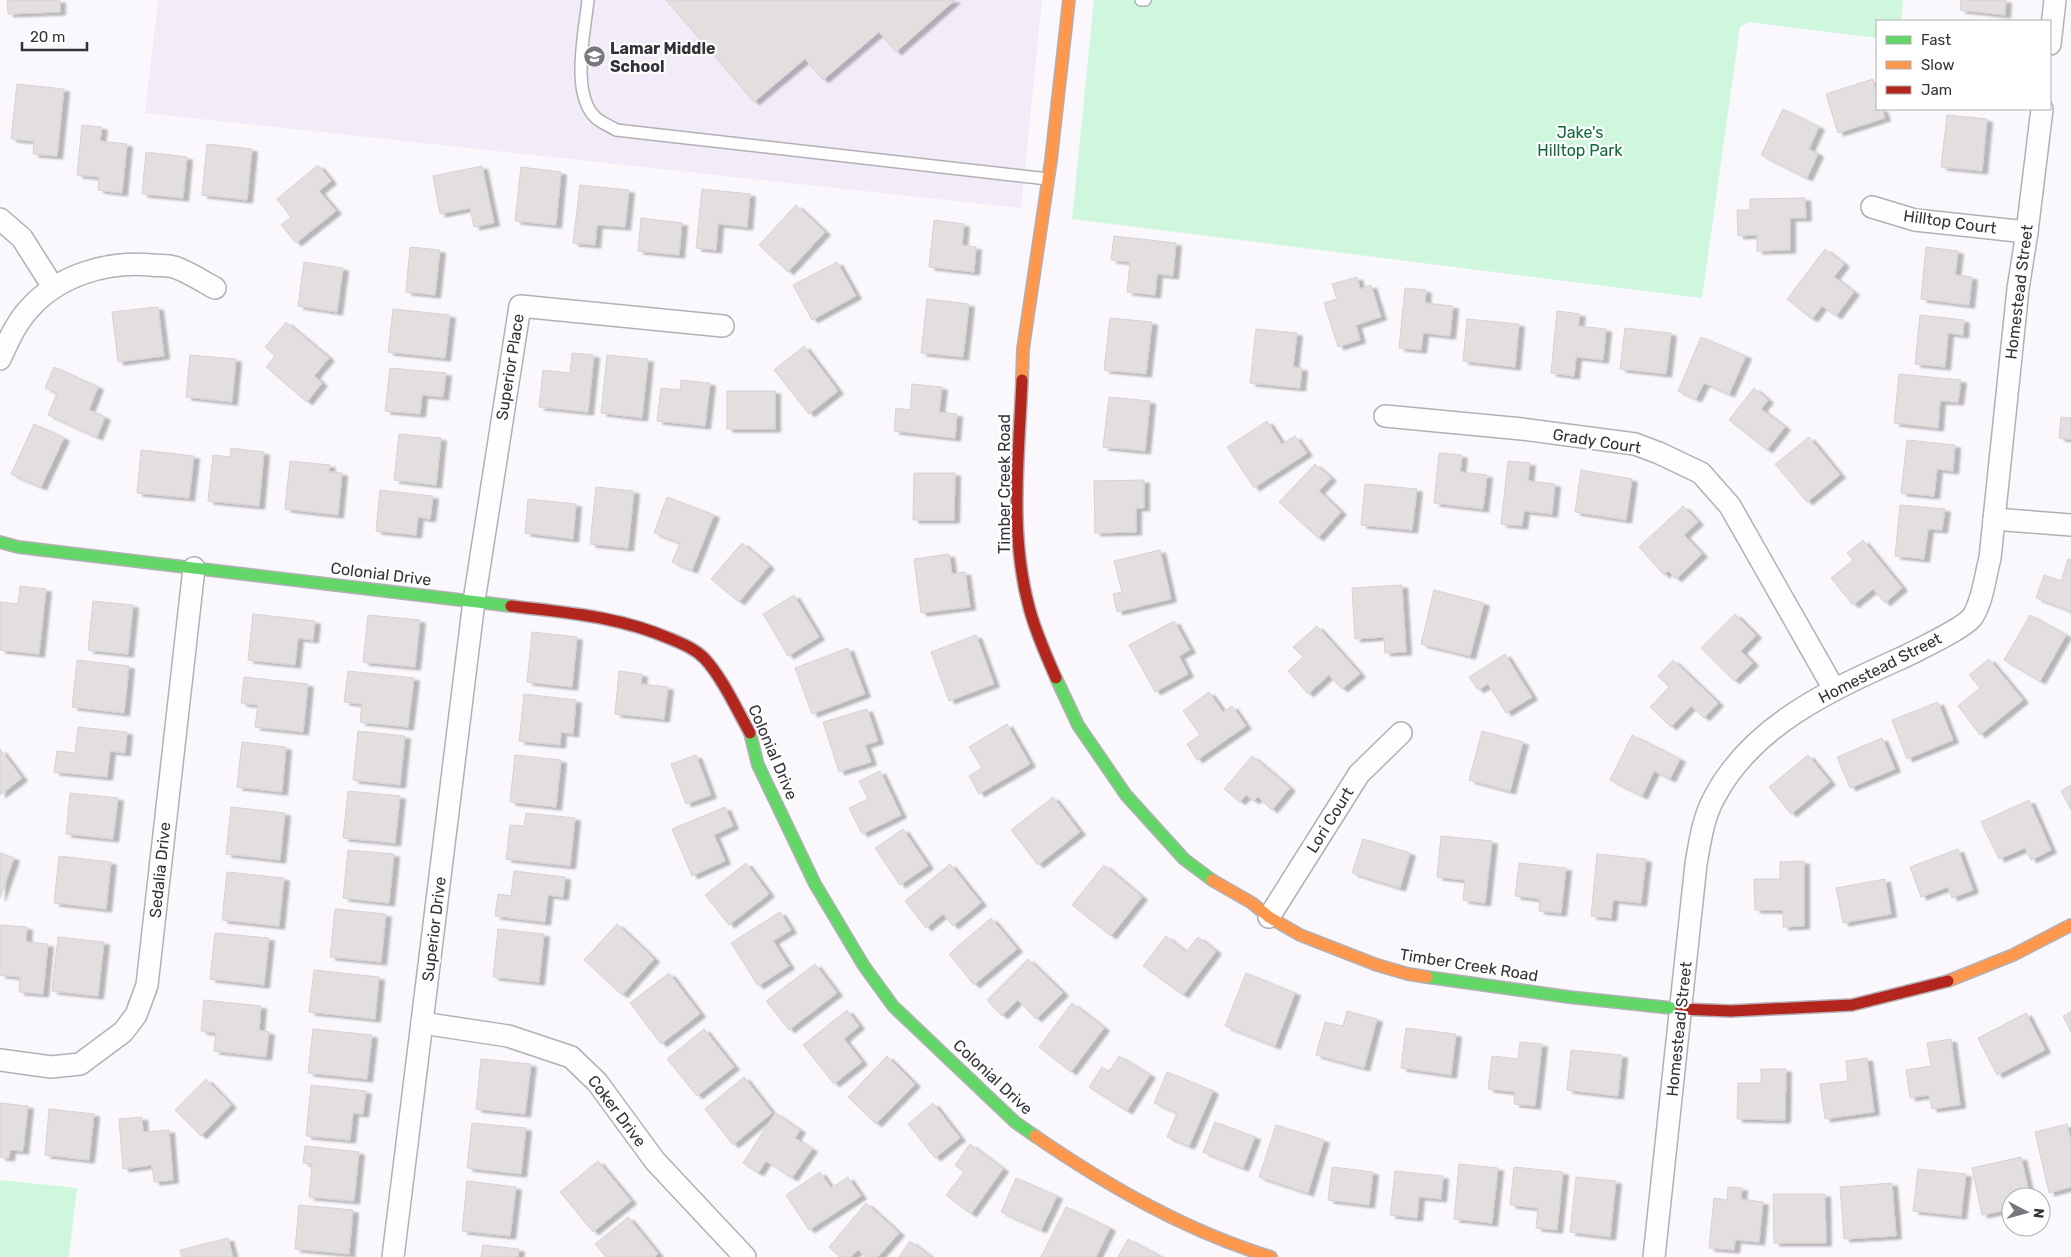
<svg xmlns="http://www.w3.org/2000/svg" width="2071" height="1257" font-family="Rubik,sans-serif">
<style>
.built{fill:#f1ecf8}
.green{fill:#cff7dd}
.building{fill:#e3dfdf;stroke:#d6d2d3;filter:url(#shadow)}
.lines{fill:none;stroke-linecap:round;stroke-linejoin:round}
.lane-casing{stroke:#b2b0b5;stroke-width:14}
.street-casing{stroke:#b2b0b5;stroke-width:24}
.fast-casing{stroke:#b2b0b5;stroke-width:14}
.slow-casing{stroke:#b2b0b5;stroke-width:14}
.jam-casing{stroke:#b2b0b5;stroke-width:14}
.lane{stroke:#fefeff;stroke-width:11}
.street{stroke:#fefeff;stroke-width:21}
.fast{stroke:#63d668;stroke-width:11}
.slow{stroke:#ff974d;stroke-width:11}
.jam{stroke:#b3261e;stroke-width:11}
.labels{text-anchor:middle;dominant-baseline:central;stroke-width:4.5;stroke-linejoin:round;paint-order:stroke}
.poi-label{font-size:16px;font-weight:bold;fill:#343238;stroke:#fff;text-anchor:start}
.park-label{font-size:16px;fill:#11683a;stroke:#fff}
.street-label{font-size:16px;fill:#343238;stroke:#fff}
</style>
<defs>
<filter id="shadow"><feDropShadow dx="5.5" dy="3" stdDeviation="1" flood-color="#0004"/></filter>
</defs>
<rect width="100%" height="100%" fill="#faf8fc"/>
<polygon class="built" points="158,0 1042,0 1021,208 145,113"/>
<g class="green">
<polygon points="1094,0 1903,0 1901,21 1877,21 1877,38 1749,22 1740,27 1702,298 1072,219"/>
<polygon points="0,1180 77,1188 69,1257 0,1257"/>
</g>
<g class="building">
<polygon points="7,0 60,0 60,12 8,14"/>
<polygon points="666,0 955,0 896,52 879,32 823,80 805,59 754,102"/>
<polygon points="1961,0 2006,0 2005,15 1960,10"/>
<polygon points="1873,79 1877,93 1877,109 1882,109 1885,118 1838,133 1826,94"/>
<polygon points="17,84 64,89 57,156 33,154 34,141 11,139"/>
<polygon points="1783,109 1819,127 1809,149 1818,154 1807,178 1761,155"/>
<polygon points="1947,115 1987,119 1982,171 1941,167"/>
<polygon points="82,125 102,127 100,141 127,144 122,193 98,190 99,177 77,175"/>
<polygon points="207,144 252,149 247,200 202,195"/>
<polygon points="146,152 187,157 183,198 142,194"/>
<polygon points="318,165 331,181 319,191 336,211 296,243 281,225 291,217 277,199"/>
<polygon points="482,166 494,223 474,227 470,208 440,214 433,176"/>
<polygon points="521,167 561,172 556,225 515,221"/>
<polygon points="580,185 629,190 625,227 597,225 595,245 573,243"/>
<polygon points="702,189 750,194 747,227 718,224 716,250 696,248"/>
<polygon points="1805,198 1806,218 1790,218 1790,250 1757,251 1757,235 1738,236 1737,210 1750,210 1750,199"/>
<polygon points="796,205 825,232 788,272 759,245"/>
<polygon points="641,218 682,223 679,255 638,251"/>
<polygon points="934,220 964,224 962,245 976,247 974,272 929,267"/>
<polygon points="1114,236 1176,243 1173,276 1157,274 1155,295 1127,292 1130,262 1111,260"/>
<polygon points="410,247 440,250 435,295 406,292"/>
<polygon points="1926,247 1958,251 1955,275 1972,277 1969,305 1921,299"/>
<polygon points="1825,249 1844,264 1834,277 1854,292 1836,316 1822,306 1812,319 1787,299"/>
<polygon points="304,262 343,268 337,312 298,306"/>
<polygon points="837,262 856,296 812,320 793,285"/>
<polygon points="1357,277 1360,289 1371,285 1381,317 1356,325 1360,340 1338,347 1324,303 1337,299 1332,284"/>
<polygon points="1405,288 1426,290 1425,303 1453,306 1450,336 1423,333 1421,350 1399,348"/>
<polygon points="927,299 969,304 963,357 921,353"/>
<polygon points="158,307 164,356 118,362 112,312"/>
<polygon points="393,309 450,315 445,358 388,352"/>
<polygon points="1557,311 1580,314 1578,326 1606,329 1603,360 1576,357 1574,376 1551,373"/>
<polygon points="1920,315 1964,320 1963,335 1948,333 1945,367 1915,364"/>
<polygon points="1110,318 1152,322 1146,374 1104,370"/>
<polygon points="1467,319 1519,324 1515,367 1463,361"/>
<polygon points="286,322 329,358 314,376 322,383 307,402 266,367 275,356 265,347"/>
<polygon points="1625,328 1671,333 1666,374 1620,369"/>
<polygon points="1256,329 1297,333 1293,367 1302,368 1300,388 1250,383"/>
<polygon points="1701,337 1746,356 1729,394 1704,383 1696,399 1678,391"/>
<polygon points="804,346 838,391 809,414 774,370"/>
<polygon points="572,353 594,355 588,412 539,407 543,370 570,373"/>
<polygon points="190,355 236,359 232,402 186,397"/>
<polygon points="607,355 648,359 642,418 601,413"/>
<polygon points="54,367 98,387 89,410 105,417 97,437 48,415 57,393 45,388"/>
<polygon points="390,368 446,373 443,397 422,395 420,414 385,411"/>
<polygon points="1899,374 1961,380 1958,402 1940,401 1938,428 1894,423"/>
<polygon points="681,380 710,383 705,426 657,421 661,388 680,390"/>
<polygon points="912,384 942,387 939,412 957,414 955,438 894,431 896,408 910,410"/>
<polygon points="1754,388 1768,400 1761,409 1785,427 1767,450 1729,420"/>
<rect x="727" y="391" width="48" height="38"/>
<polygon points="1109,397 1150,401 1145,451 1103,447"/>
<polygon points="2061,417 2071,418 2071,439 2059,438"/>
<polygon points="1267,421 1282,444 1295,436 1307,453 1254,488 1227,447"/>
<polygon points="34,424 64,438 41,487 11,474"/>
<polygon points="399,434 441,438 436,485 394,480"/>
<polygon points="1809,437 1840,475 1807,502 1775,464"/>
<polygon points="1907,440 1955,445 1953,471 1937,469 1934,496 1901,493"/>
<polygon points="231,448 264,452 259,506 208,501 213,455 230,457"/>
<polygon points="141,450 194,456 189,498 137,493"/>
<polygon points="1439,453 1462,455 1460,472 1487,475 1483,509 1434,503"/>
<polygon points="290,461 330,465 329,472 342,473 338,515 285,509"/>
<polygon points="1508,461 1530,463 1528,481 1555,484 1552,514 1524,511 1522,526 1501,524"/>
<polygon points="1315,464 1331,478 1319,491 1341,512 1318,538 1279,502"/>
<polygon points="1581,470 1632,479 1626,520 1575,512"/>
<polygon points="914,473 955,473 954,520 913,520"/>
<polygon points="1144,480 1144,508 1136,508 1136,532 1095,533 1094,481"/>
<polygon points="1365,484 1417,489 1412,530 1361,525"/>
<polygon points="596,487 634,491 628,548 590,544"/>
<polygon points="380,490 433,496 430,519 418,517 416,535 376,531"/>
<polygon points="667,497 714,515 692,570 672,562 680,543 654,533"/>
<polygon points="528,499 576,504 573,539 525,533"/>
<polygon points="1900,505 1945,509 1942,530 1928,529 1924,559 1895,556"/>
<polygon points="1683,506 1698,522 1684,535 1702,554 1676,579 1668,571 1664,575 1639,547"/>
<polygon points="1863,540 1902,588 1885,603 1873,589 1853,605 1831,578 1853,560 1847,553"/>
<polygon points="742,543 769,566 739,602 711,579"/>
<polygon points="1160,550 1171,599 1117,612 1113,594 1122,592 1114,561"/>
<polygon points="949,554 952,574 965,572 970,607 921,613 914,559"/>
<polygon points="2068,559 2071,560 2071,611 2036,598 2044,575 2061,581"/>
<polygon points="1402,585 1406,652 1385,653 1384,637 1355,639 1352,588"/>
<polygon points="20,586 46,589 39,654 0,650 0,602 18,604"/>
<polygon points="1434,590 1484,603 1470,656 1421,644"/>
<polygon points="794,595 819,637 788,656 763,614"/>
<polygon points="93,601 133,605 128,654 88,650"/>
<polygon points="253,614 315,621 313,640 298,638 295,665 248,660"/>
<polygon points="1735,614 1756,635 1741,651 1753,663 1734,681 1701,648"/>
<polygon points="368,615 420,620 415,667 363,662"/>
<polygon points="2030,615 2066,635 2040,681 2004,660"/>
<polygon points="1174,621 1190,650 1179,656 1188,674 1155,692 1129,645"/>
<polygon points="1317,626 1360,674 1342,689 1329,675 1308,694 1288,671 1303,657 1293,647"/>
<polygon points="532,632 577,637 572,687 527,682"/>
<polygon points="976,635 994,684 949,701 931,652"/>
<polygon points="848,648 865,694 812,714 795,668"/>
<polygon points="1505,654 1532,697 1506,713 1488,684 1478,690 1469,677"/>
<polygon points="1989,659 2023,700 1980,735 1958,706 1980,688 1969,675"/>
<polygon points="77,660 129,666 124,713 72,707"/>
<polygon points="1673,660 1718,703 1704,718 1691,706 1671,727 1650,707 1669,687 1658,676"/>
<polygon points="348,671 414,678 408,727 360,722 362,704 344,702"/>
<polygon points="619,671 642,674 641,684 668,687 664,719 615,714"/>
<polygon points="244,677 308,684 303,732 255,727 258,705 241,703"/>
<polygon points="1209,692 1223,712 1232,706 1246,726 1197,760 1187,744 1200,735 1183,711"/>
<polygon points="524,694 576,700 573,734 561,732 560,745 519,741"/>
<polygon points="1938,702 1953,740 1907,759 1892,720"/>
<polygon points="867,709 878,741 865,745 871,762 839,772 823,722"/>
<polygon points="1007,724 1030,764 979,794 969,776 982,768 969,747"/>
<polygon points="78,727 127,732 125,753 110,751 107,777 54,772 57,751 75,753"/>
<polygon points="358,731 405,736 400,785 353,780"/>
<polygon points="1482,731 1523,742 1510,791 1469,780"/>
<polygon points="1632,735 1680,759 1670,779 1654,771 1642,796 1610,780"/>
<polygon points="1882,738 1895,769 1850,788 1837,757"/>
<polygon points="242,742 286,747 282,792 237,787"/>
<polygon points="0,749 22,778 0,795"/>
<polygon points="515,755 561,760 556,807 510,802"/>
<polygon points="696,755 711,795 686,804 671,764"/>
<polygon points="1808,755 1830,782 1791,814 1769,787"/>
<polygon points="1252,756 1290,788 1272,810 1258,797 1254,801 1246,795 1240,802 1224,789"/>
<polygon points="880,771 901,815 862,834 849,808 868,799 859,781"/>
<polygon points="2071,785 2071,810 2061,791"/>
<polygon points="348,791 400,796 395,843 343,838"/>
<polygon points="70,793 118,798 113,839 66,834"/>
<polygon points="1053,797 1080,832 1038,865 1011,830"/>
<polygon points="2029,800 2051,850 2031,860 2025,848 1999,859 1981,822"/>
<polygon points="231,807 285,813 280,860 226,854"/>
<polygon points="725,807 733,826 714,835 725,861 692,876 672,829"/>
<polygon points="526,813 575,818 570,866 506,859 510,825 524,826"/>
<polygon points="903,829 928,866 900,885 875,848"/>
<polygon points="1441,836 1492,841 1485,903 1463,900 1465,880 1437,877"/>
<polygon points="1363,839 1410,853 1400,888 1352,873"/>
<polygon points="1958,849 1973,890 1952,898 1948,887 1921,897 1910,867"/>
<polygon points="348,850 394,854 389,903 343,898"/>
<polygon points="0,853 14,858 0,898"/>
<polygon points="1597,854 1646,859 1641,903 1613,900 1611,918 1591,916"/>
<polygon points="59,856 111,862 106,909 54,903"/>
<polygon points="1804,861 1804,926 1783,927 1783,910 1755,910 1754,879 1780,879 1780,862"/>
<polygon points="746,863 769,894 729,925 705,895"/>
<polygon points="1519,863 1566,868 1561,913 1539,911 1540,899 1515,896"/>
<polygon points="950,864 981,903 953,926 943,914 926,928 905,901"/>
<polygon points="1104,865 1142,897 1111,936 1072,905"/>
<polygon points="514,871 565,877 563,897 548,895 545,922 495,916 498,894 511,896"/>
<polygon points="227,872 284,878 279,926 222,920"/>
<polygon points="1885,879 1891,914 1843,923 1836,888"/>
<polygon points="335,909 386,914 381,962 330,957"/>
<polygon points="780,912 791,930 773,941 789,966 758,986 731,943"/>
<polygon points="991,918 1017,949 974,985 949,954"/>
<polygon points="617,924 654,959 622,995 584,960"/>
<polygon points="0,925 27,927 26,942 48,944 43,994 19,992 20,977 0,975"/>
<polygon points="498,929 544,934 539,982 493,977"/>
<polygon points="215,933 269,938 264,985 210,979"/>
<polygon points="1166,936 1186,952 1198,937 1216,951 1183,995 1143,966"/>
<polygon points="58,937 104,942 98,996 52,991"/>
<polygon points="1028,959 1063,993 1036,1019 1018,1000 1002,1016 987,1000"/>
<polygon points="815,964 837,993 789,1030 766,1001"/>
<polygon points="314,970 379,977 375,1019 309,1012"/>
<polygon points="669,973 700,1014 661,1044 630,1003"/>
<polygon points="1246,973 1295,993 1275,1046 1225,1026"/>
<polygon points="204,1000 261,1006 259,1030 269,1032 266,1057 214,1051 216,1033 201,1031"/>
<polygon points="1072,1003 1104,1028 1071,1072 1039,1047"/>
<polygon points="847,1010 859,1026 844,1039 862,1062 834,1084 803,1045"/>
<polygon points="1347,1011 1377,1019 1364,1068 1316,1055 1325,1022 1343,1026"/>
<polygon points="2071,1012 2071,1032 2063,1016"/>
<polygon points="2026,1013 2045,1050 1997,1075 1978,1038"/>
<polygon points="1406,1028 1456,1034 1451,1075 1401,1068"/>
<polygon points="313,1029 372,1035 367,1079 308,1073"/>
<polygon points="704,1029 734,1067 697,1096 667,1059"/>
<polygon points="1951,1039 1960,1105 1932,1109 1929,1095 1910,1098 1906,1070 1931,1066 1927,1043"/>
<polygon points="1520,1042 1542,1044 1535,1106 1514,1104 1515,1092 1488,1089 1492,1056 1518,1059"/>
<polygon points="1571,1050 1622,1055 1618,1096 1567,1090"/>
<polygon points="887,1056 915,1084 876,1124 848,1097"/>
<polygon points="1119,1056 1150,1075 1127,1111 1089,1087 1102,1067 1109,1072"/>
<polygon points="1867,1058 1874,1112 1825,1119 1820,1084 1848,1081 1846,1061"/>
<polygon points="481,1059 531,1064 525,1114 476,1109"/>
<polygon points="1761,1069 1786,1069 1785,1120 1737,1119 1738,1083 1761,1083"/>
<polygon points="1167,1072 1213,1091 1189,1146 1167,1137 1177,1113 1154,1103"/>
<polygon points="744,1077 772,1113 733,1145 705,1109"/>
<polygon points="206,1079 231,1105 201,1136 175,1110"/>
<polygon points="311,1085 366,1091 363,1114 353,1113 350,1140 306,1136"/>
<polygon points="0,1103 28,1106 23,1151 10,1150 9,1158 0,1157"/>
<polygon points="933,1103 960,1138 935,1158 908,1124"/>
<polygon points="49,1109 94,1114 89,1160 45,1155"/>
<polygon points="775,1113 800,1130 795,1138 812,1149 792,1178 766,1161 758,1173 743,1163"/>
<polygon points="142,1117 143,1132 169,1130 173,1180 154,1182 152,1165 123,1169 119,1119"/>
<polygon points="1215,1122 1255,1137 1243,1168 1203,1152"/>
<polygon points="472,1123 526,1128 521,1174 467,1168"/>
<polygon points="2067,1124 2071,1141 2071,1187 2049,1193 2035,1132"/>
<polygon points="1276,1125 1324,1140 1308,1193 1259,1177"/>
<polygon points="970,1144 1003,1169 971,1214 946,1195 964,1172 955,1165"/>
<polygon points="305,1146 359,1152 354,1201 309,1197 312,1164 303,1163"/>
<polygon points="2021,1157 2030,1197 2011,1197 2011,1209 1982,1215 1972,1168"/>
<polygon points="598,1161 631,1201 593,1232 560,1192"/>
<polygon points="1459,1164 1498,1168 1492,1223 1454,1219"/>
<polygon points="1332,1167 1373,1172 1369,1205 1328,1200"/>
<polygon points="1514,1167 1563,1172 1557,1230 1536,1228 1538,1208 1510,1205"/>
<polygon points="1918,1169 1966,1174 1961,1216 1913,1211"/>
<polygon points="1395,1171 1443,1176 1441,1199 1419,1197 1417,1218 1390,1215"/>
<polygon points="820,1172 831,1188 848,1177 861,1196 809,1230 786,1195"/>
<polygon points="1576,1177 1616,1181 1610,1237 1570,1232"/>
<polygon points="1016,1178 1057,1196 1041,1230 1001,1212"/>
<polygon points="467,1181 516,1187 510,1236 462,1231"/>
<polygon points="1892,1183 1896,1236 1844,1239 1840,1187"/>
<polygon points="1728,1187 1742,1188 1741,1199 1763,1202 1759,1242 1735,1240 1734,1250 1709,1248 1714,1198 1727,1200"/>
<polygon points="1773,1194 1825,1194 1826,1243 1774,1243"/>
<polygon points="866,1203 899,1233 878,1257 866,1257 858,1250 851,1257 840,1257 829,1247"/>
<polygon points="299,1205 353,1210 349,1254 295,1249"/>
<polygon points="1066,1207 1110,1228 1096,1257 1041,1257"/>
<polygon points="628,1217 658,1254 655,1257 606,1257 595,1244"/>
<polygon points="228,1238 233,1257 182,1257 180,1250"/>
<polygon points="1128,1239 1162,1257 1118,1257"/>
<polygon points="910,1241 931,1257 899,1257"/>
<polygon points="483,1245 519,1249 518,1257 481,1257"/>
</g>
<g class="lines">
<defs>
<g id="lane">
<path d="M588,0C585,31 570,94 596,118C602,123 610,126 616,130L1048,179"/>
<polyline points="1141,0 1145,0"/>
</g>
<g id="street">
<polyline points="2050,44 2055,0"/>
<polyline points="1872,207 1915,220 2027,232"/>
<polyline points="0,219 22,238 53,287"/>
<path d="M0,359C8,342 16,323 29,309C59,275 107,261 151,265C158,266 167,265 174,267C189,272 202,281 215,288"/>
<polyline points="1385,416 1522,429 1635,444 1659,453 1701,473 1730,506 1834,689"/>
<polyline points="1994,519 2071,525"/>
<polyline points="1269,917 1359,774 1401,733"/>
<polyline points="422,1023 508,1036 571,1057 597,1082 655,1161 745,1257"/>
<polyline points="0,1060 51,1067 80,1064 123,1032 136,1015 147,985 194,568"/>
<polyline points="393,1257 474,601 520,306 723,326"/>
<path d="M1654,1257L1696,864C1700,842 1703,818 1714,798C1753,723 1835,688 1908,655C1921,648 1965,628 1973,616C1983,600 1985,577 1990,558L2018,289L2027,232L2042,109"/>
</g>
<g id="fast">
<polyline points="0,542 18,547 511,606"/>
<polyline points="1056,678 1078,725 1126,795 1184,859 1212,880"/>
<polyline points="750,733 758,765 815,884 864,966 893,1006 1015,1122 1035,1136"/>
<polyline points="1427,977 1569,997 1681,1009"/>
</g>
<g id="slow">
<polyline points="1022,380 1023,349 1051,160 1069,0"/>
<polyline points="1212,880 1252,903 1269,917 1300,935 1377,965 1408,974 1427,977"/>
<polyline points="1948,981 2013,955 2071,925"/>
<path d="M1035,1136C1108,1186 1186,1231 1271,1257"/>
</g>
<g id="jam">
<path d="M1022,380C1019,455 1009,533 1029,607C1035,631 1046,655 1056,678"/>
<path d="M511,606C568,613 618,616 671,639C683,644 695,649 704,658C722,677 737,710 750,733"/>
<polyline points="1681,1009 1731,1011 1852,1005 1948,981"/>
</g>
</defs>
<use href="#lane" class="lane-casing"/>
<use href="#street" class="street-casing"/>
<use href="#fast" class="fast-casing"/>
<use href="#slow" class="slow-casing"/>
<use href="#jam" class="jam-casing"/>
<use href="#lane" class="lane"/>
<use href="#street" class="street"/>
<use href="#fast" class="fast"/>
<use href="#slow" class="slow"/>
<use href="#jam" class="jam"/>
</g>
<defs>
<symbol id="school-disc" viewBox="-11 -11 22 22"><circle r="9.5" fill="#79777d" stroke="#fff"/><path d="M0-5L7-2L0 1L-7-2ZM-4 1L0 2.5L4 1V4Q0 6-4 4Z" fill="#fff"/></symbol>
</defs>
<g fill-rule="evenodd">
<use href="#school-disc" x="582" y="44" width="25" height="25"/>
</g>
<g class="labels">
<g class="poi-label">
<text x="610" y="48">Lamar Middle<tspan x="610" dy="18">School</tspan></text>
</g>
<g class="park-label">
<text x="1580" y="132">Jake's<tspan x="1580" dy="18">Hilltop Park</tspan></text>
</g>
<g class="street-label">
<text transform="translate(1950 222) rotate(8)">Hilltop Court</text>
<text transform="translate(2019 292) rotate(-83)">Homestead Street</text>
<text transform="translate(510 367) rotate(-81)">Superior Place</text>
<text transform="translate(1597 441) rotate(9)">Grady Court</text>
<text transform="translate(1004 484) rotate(-90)">Timber Creek Road</text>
<text transform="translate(381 574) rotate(7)">Colonial Drive</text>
<text transform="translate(1880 668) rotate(-27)">Homestead Street</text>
<text transform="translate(773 752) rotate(67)">Colonial Drive</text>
<text transform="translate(1330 820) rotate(-58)">Lori Court</text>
<text transform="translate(160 870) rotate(-84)">Sedalia Drive</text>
<text transform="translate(434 929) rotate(-83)">Superior Drive</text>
<text transform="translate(1469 965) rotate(9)">Timber Creek Road</text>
<text transform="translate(1679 1029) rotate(-84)">Homestead Street</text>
<text transform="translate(993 1077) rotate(43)">Colonial Drive</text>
<text transform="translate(617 1111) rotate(53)">Coker Drive</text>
</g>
</g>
<rect x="1876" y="20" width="175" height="90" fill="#ffffff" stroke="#aeadaf"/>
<rect x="1886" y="36" width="25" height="8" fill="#63d668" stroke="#aeadaf"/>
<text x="1921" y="45" font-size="15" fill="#343238">Fast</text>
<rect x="1886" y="61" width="25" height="8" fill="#ff974d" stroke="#aeadaf"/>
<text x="1921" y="70" font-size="15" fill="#343238">Slow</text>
<rect x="1886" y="86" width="25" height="8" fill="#b3261e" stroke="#aeadaf"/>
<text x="1921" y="95" font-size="15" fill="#343238">Jam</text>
<g transform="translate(2026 1212) rotate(96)"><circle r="24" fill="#ffffff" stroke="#aeadaf"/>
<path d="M0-4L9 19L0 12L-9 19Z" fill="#79777d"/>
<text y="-8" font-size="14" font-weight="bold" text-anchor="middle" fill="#343238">N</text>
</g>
<path d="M22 42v8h65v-8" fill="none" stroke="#343238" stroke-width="2.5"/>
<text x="30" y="42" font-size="15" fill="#343238" stroke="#ffffff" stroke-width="4" paint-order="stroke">20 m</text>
</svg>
